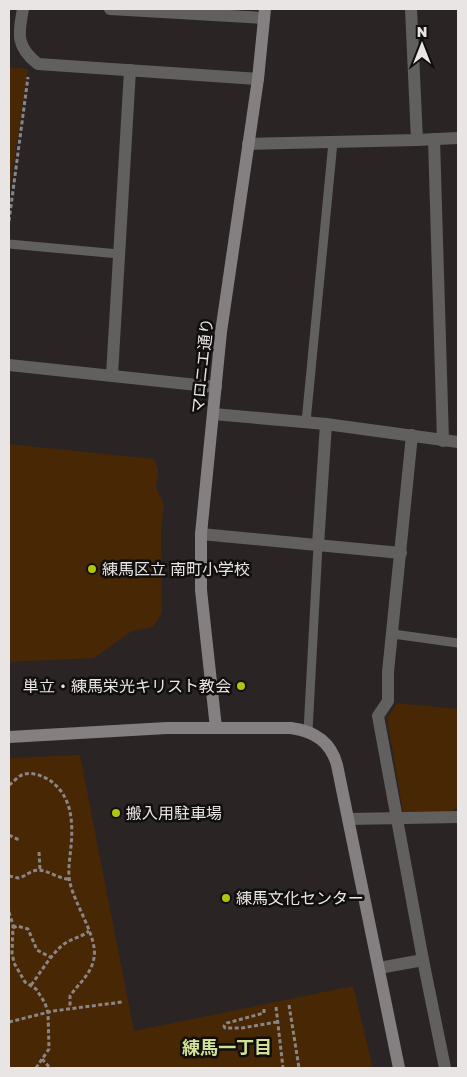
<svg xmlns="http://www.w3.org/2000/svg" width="467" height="1077" font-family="'Golos Text','Noto Sans JP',sans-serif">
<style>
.green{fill:#472704}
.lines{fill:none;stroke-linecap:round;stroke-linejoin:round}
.path{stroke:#8b8685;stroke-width:3;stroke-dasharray:4 2.5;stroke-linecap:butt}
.lane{stroke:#625f5f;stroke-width:9}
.street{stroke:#625f5f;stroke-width:12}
.secondary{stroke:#847f80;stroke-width:12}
.poi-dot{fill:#aec60b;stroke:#110e0e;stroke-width:2}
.labels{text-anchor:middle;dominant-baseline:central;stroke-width:5;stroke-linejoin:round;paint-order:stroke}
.street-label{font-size:16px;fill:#e9e5e4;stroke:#110e0e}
.poi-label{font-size:16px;fill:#e9e5e4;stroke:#110e0e;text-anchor:start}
.neighbourhood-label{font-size:18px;font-weight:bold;fill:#d2e195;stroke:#110e0e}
</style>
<rect width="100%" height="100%" fill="#2b2424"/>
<g class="green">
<polygon points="9,67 28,69 9,194"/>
<polygon points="9,444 154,459 158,470 156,488 164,504 161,534 162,613 153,627 132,631 94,658 9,662"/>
<polygon points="397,703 458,709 458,805 453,811 403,812 387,718"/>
<polygon points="80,755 134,1031 353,986 373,1068 9,1068 9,758"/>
</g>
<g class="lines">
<g class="path">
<polyline points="9,221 28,77"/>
<path d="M9,785C13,783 16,778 20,776C30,770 44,776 52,782C75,800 73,830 70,856C69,865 68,874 70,883C75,905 98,938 94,958C91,975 78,984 70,996V1008"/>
<polyline points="9,835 19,840"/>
<polyline points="39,852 40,870"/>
<path d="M9,876L18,878C24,877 28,873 33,871C45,867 57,879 69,879"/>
<polyline points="9,912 13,925 12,953 14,963 25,982 36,989 45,1003 48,1013 49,1049 36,1068"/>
<polyline points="13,928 17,926 28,929 37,950 50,957"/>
<path d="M31,985C42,971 50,955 64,944C72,938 82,937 89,931"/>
<polyline points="289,1005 299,1068"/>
<polyline points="276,1007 283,1068"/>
<polyline points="264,1009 264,1013 227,1023 224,1026 225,1028 242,1028 277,1022"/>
<polyline points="9,1022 53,1011 122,1002"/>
<polyline points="42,1059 50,1068"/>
</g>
<g class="lane">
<polyline points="9,244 119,254"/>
<polyline points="306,422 333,142"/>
<polyline points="393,634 458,643"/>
<polyline points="308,731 318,545"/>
</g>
<g class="street">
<path d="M23,9C18,34 16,47 38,64L258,79"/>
<polyline points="110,9 264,18"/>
<polyline points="411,9 417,140"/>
<polyline points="434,139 443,441"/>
<polyline points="248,144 417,140 458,138"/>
<polyline points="9,365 216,387"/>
<polyline points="112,375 130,70"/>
<polyline points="213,414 326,424 458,442"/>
<polyline points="412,435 388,672 388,701 378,716 423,960 445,1068"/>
<polyline points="201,534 401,553"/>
<polyline points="318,545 326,424"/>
<polyline points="348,819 458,817"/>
<polyline points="379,968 423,960"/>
</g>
<g class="secondary">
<polyline points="216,728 201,590 201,534 221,332 258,79 265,9"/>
<path d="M9,737L167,728H291C314,731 331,742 337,765L399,1068"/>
</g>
</g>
<g class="poi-dot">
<circle cx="92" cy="569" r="5"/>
<circle cx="241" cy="686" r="5"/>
<circle cx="116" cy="813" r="5"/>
<circle cx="226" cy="898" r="5"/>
</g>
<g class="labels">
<g class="street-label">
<text transform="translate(202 366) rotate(-84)">マロニエ通り</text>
</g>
<g class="poi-label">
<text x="102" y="569">練馬区立 南町小学校</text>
<text x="231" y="686" text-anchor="end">単立・練馬栄光キリスト教会</text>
<text x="126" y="813">搬入用駐車場</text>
<text x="236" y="898">練馬文化センター</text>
</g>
<g class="neighbourhood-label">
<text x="227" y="1047">練馬一丁目</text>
</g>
</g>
<rect width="467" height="1077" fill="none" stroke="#e9e5e4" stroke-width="20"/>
<g transform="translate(422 45)" stroke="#110e0e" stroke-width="4" paint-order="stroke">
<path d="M0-4L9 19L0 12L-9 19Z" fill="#e9e5e4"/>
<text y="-8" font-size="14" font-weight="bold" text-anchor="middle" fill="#e9e5e4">N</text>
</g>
</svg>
